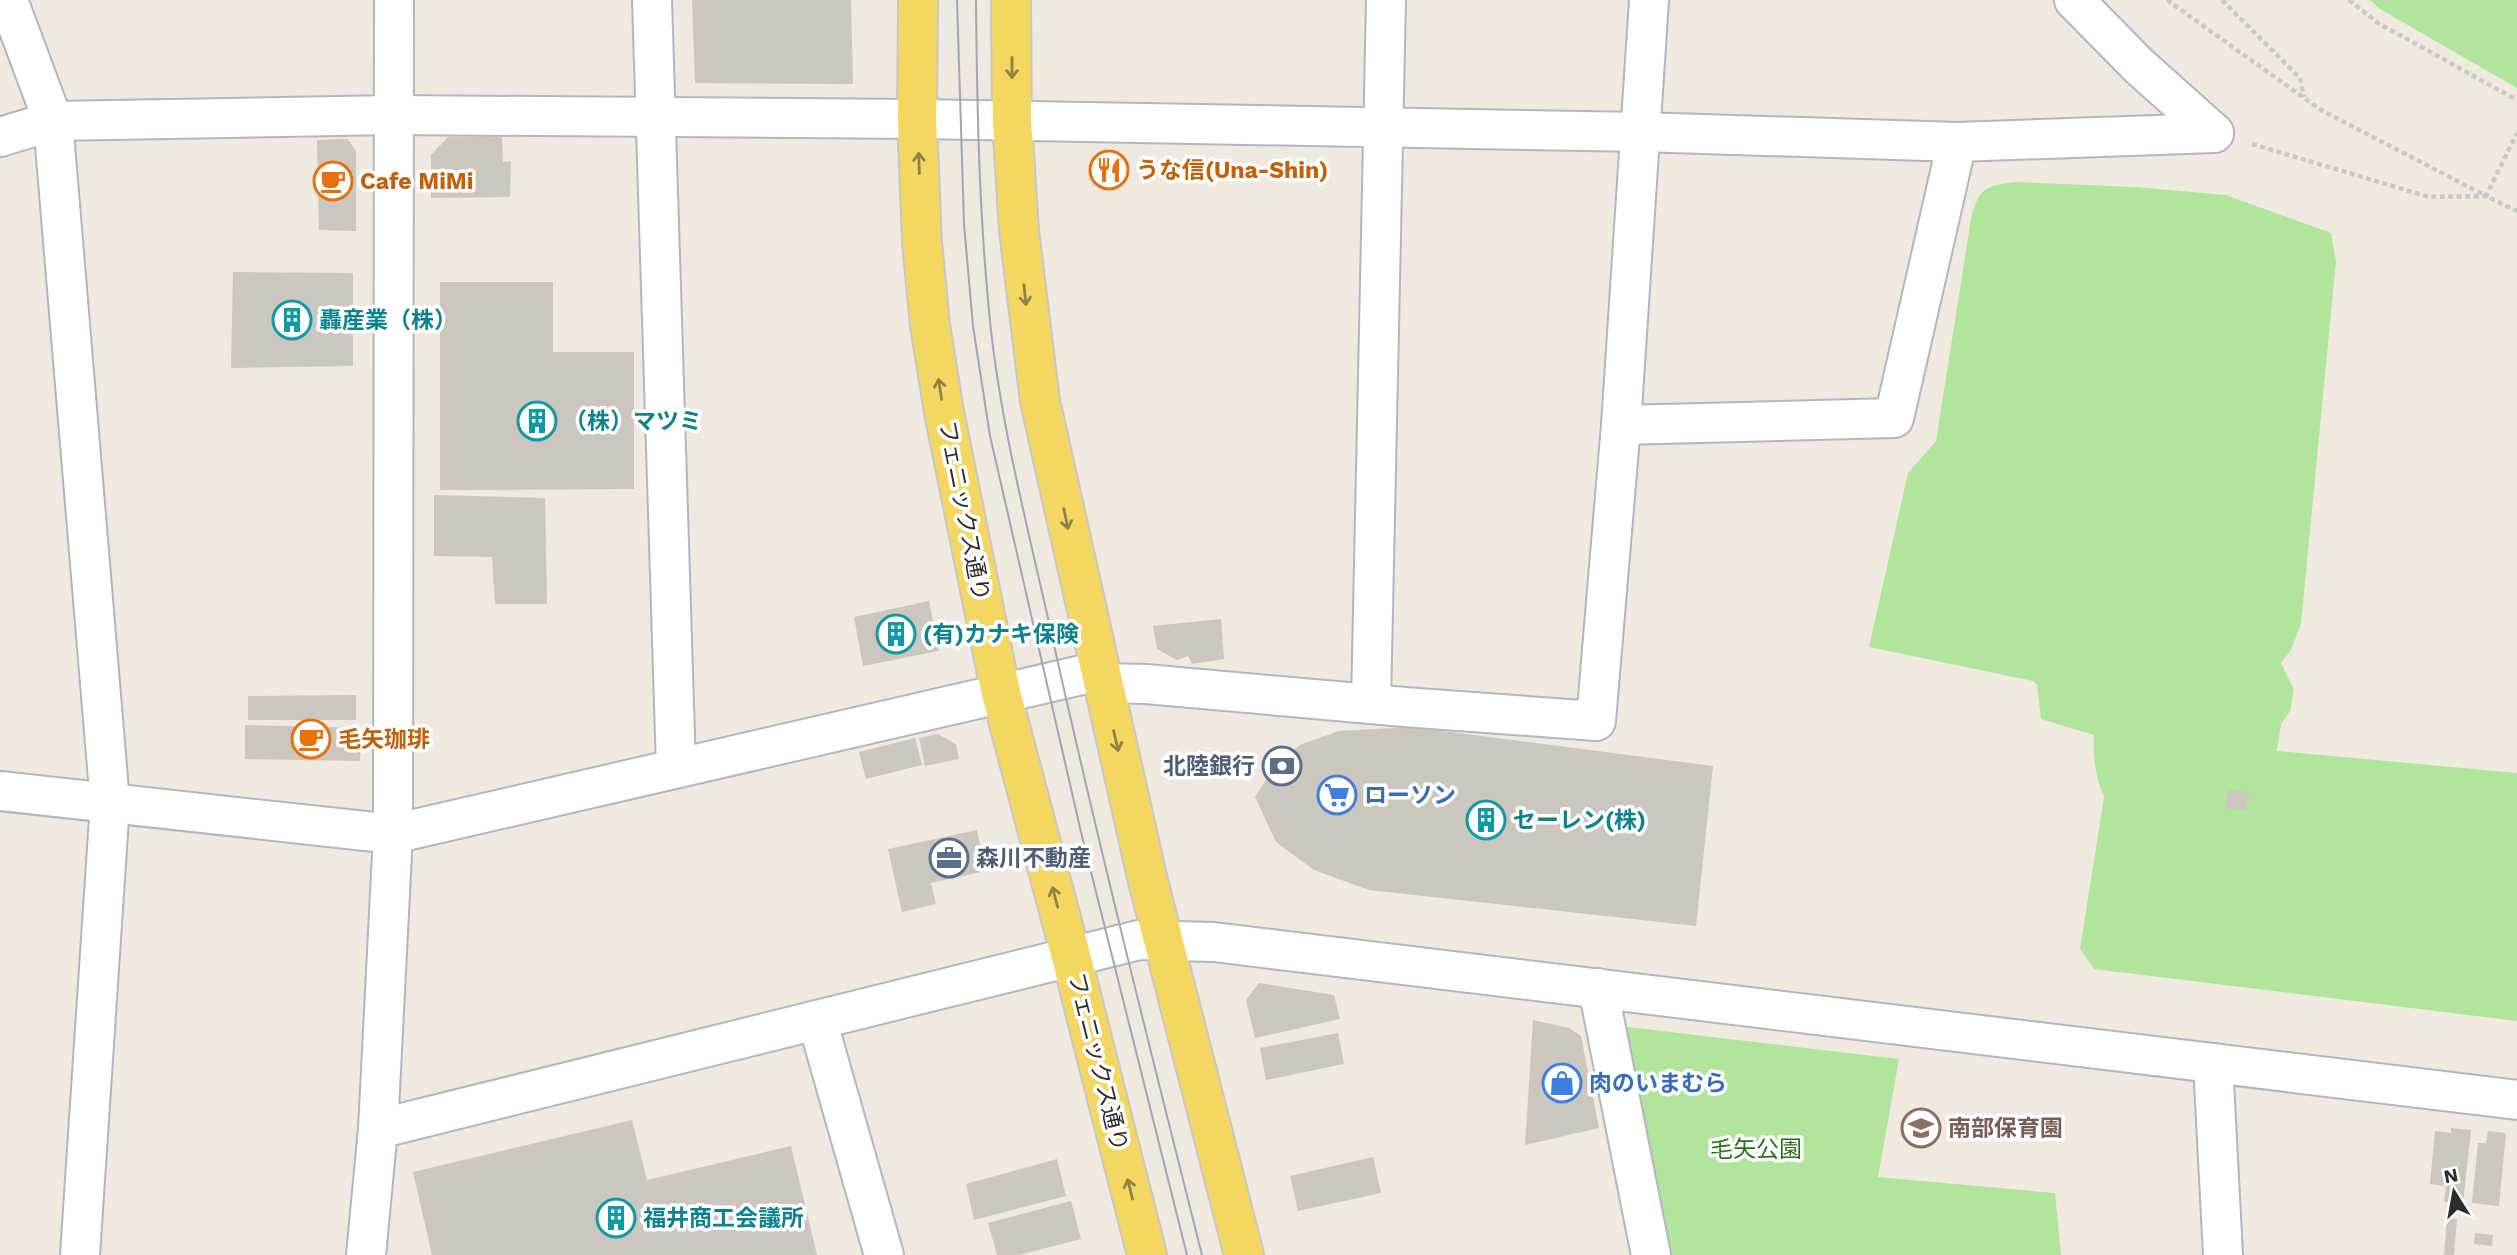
<svg xmlns="http://www.w3.org/2000/svg" width="2517" height="1255" font-family="'Work Sans','Noto Sans JP',sans-serif">
<style>
.green{fill:#b2e59c}
.building{fill:#cbc7be}
.lines{fill:none;stroke-linecap:round;stroke-linejoin:round}
.minor-casing{stroke:#b3b6c1;stroke-width:42}
.major-casing{stroke:#c8c8c8;stroke-width:42}
.path{stroke:#c8c8c8;stroke-width:4.5;stroke-dasharray:5 3.5;stroke-linecap:butt}
.minor{stroke:#fff;stroke-width:38}
.major{stroke:#f3d761;stroke-width:38}
.tram{stroke:#a2a4b8;stroke-width:2}
.oneway{stroke:#908247}
.labels{text-anchor:middle;dominant-baseline:central;stroke-width:7;stroke-linejoin:round;paint-order:stroke}
.food-label{font-size:23px;font-weight:bold;fill:#c56008;stroke:#fff;text-anchor:start}
.culture-label{font-size:23px;font-weight:bold;fill:#0d838f;stroke:#fff;text-anchor:start}
.street-label{font-size:23px;fill:#2d2d2d;stroke:#fff}
.service-label{font-size:23px;font-weight:bold;fill:#4e5e75;stroke:#fff;text-anchor:end}
.shop-label{font-size:23px;font-weight:bold;fill:#366cbe;stroke:#fff;text-anchor:start}
.education-label{font-size:23px;font-weight:bold;fill:#785e54;stroke:#fff;text-anchor:start}
.park-label{font-size:23px;fill:#286e1a;stroke:#fff}
</style>
<rect width="100%" height="100%" fill="#efe9e0"/>
<g class="green">
<polygon points="2370,0 2517,0 2517,88 2380,9"/>
<path d="M2014,182L2135,187L2226,195L2331,233L2336,261L2301,624L2291,650L2281,663L2294,690L2290,711L2281,724L2277,751L2517,773V1021L2094,969L2080,949L2104,797C2095,777 2093,757 2094,735L2041,719L2037,685L2033,681L1869,647L1908,473L1936,441L1971,219C1978,189 1985,186 2014,182Z"/>
<polygon points="1620,1026 1899,1059 1878,1177 2055,1193 2061,1255 1669,1255"/>
</g>
<g class="building">
<polygon points="692,0 851,0 853,84 695,83"/>
<polygon points="448,137 502,137 503,162 511,161 510,197 431,198 431,155"/>
<polygon points="348,139 356,151 356,231 319,230 317,140"/>
<polygon points="233,272 353,273 353,366 231,368"/>
<polygon points="440,282 553,282 553,352 634,352 634,489 440,490"/>
<polygon points="434,495 545,498 547,604 495,604 492,557 434,556"/>
<polygon points="929,601 939,651 863,666 854,617"/>
<polygon points="1221,619 1224,659 1192,664 1188,656 1177,660 1157,649 1153,626"/>
<polygon points="356,695 356,720 248,720 248,696"/>
<polygon points="245,725 361,728 360,761 245,759"/>
<polygon points="1411,727 1713,766 1696,926 1369,890 1314,870 1276,842 1255,797 1277,763 1300,745 1339,731"/>
<polygon points="938,734 956,744 959,759 925,766 919,738"/>
<polygon points="915,738 922,765 866,779 859,752"/>
<polygon points="2228,790 2249,792 2246,811 2226,808"/>
<polygon points="977,830 986,871 931,883 936,904 902,912 888,849"/>
<polygon points="1259,983 1334,995 1340,1019 1255,1038 1246,1000"/>
<polygon points="1533,1020 1569,1028 1581,1036 1599,1128 1525,1145"/>
<polygon points="1338,1033 1344,1064 1266,1080 1260,1048"/>
<polygon points="632,1120 647,1180 791,1146 817,1255 432,1255 413,1172"/>
<polygon points="2451,1128 2471,1130 2463,1203 2444,1202 2446,1186 2430,1184 2435,1131 2451,1133"/>
<polygon points="2488,1131 2506,1133 2499,1206 2472,1203 2478,1143 2486,1143"/>
<polygon points="1373,1157 1381,1193 1298,1211 1290,1176"/>
<polygon points="1057,1159 1066,1196 974,1220 966,1184"/>
<polygon points="1071,1201 1081,1239 1019,1255 997,1255 988,1223"/>
<polygon points="2447,1218 2457,1219 2454,1255 2444,1255"/>
<polygon points="2475,1233 2493,1235 2492,1246 2474,1244"/>
</g>
<g class="lines">
<defs>
<g id="minor">
<polyline points="8,0 53,121 110,803 80,1255"/>
<polyline points="652,0 676,768"/>
<polyline points="2074,0 2139,66 2214,133"/>
<polyline points="0,137 53,121 394,115 917,119 1641,132 1957,142 2214,133"/>
<polyline points="1621,425 1894,418 1957,142"/>
<polyline points="1103,683 1146,684 1404,707 1596,721 1621,425 1649,0"/>
<polyline points="1371,704 1386,0"/>
<polyline points="0,791 393,834 1099,671"/>
<polyline points="1598,988 1651,1255"/>
<polyline points="817,1020 884,1255"/>
<polyline points="2213,1063 2223,1255"/>
<polyline points="378,1129 1139,940 1214,942 2517,1100"/>
<polyline points="366,1255 378,1129 393,834 394,0"/>
</g>
<g id="major">
<polyline points="918,0 917,119 922,242 930,325 944,412 1001,693 1071,956 1147,1255"/>
<polyline points="1011,0 1012,121 1019,231 1040,401 1147,877 1244,1255"/>
</g>
</defs>
<use href="#minor" class="minor-casing"/>
<use href="#major" class="major-casing"/>
<g class="path">
<polyline points="2167,0 2321,110 2486,196 2517,133"/>
<polyline points="2222,0 2300,78 2304,97"/>
<polyline points="2349,0 2378,23 2517,100"/>
<polyline points="2252,144 2429,197 2486,196 2517,211"/>
</g>
<use href="#minor" class="minor"/>
<use href="#major" class="major"/>
<g class="tram">
<polyline points="957,0 964,224 973,326 990,436 1081,832 1187,1255"/>
<path d="M976,0C977,107 979,214 990,321C1001,428 1029,532 1052,636C1098,843 1150,1049 1202,1255"/>
</g>
</g>
<defs><path id="oneway-shaft" d="M-6 0H5M1.5-3L5.5 0L1.5 3" fill="none" stroke-width="1.6" stroke-linecap="round" stroke-linejoin="round" transform="scale(1.75)"/></defs>
<g class="oneway">
<use href="#oneway-shaft" transform="translate(1012 68) rotate(90)"/>
<use href="#oneway-shaft" transform="translate(919 163) rotate(-92)"/>
<use href="#oneway-shaft" transform="translate(1025 295) rotate(84)"/>
<use href="#oneway-shaft" transform="translate(940 389) rotate(-99)"/>
<use href="#oneway-shaft" transform="translate(1066 519) rotate(78)"/>
<use href="#oneway-shaft" transform="translate(1116 741) rotate(77)"/>
<use href="#oneway-shaft" transform="translate(1055 897) rotate(-105)"/>
<use href="#oneway-shaft" transform="translate(1130 1189) rotate(-104)"/>
</g>
<defs>
<symbol id="restaurant-ring" viewBox="-11 -11 22 22"><circle r="9.5" fill="#fff" stroke="#e8710a" stroke-width="1.5"/><path d="M-5-6h1v4h1v-4h1v4h1v-4h1v5L-1.5 .5V6h-2V.5L-5-1ZM5-6V6H3V1.5H1.5Q1.5-4 5-6Z" fill="#e8710a"/></symbol>
<symbol id="cafe-ring" viewBox="-11 -11 22 22"><circle r="9.5" fill="#fff" stroke="#e8710a" stroke-width="1.5"/><path d="M-5.5-4.5H6V0H3Q3 3.5 0 3.5H-2.5Q-5.5 3.5-5.5 0ZM3-3.2v2h1.7v-2ZM-6 4.5H4V6H-6Z" fill="#e8710a"/></symbol>
<symbol id="building-ring" viewBox="-11 -11 22 22"><circle r="9.5" fill="#fff" stroke="#0f9aa8" stroke-width="1.5"/><path d="M-4-6H4V6H1V3H-1V6H-4ZM-2.5-4.3h1.7v1.8h-1.7ZM.8-4.3h1.7v1.8H.8ZM-2.5-1h1.7V.8h-1.7ZM.8-1h1.7V.8H.8Z" fill="#0f9aa8"/></symbol>
<symbol id="bank-ring" viewBox="-11 -11 22 22"><circle r="9.5" fill="#fff" stroke="#5c6f8a" stroke-width="1.5"/><path d="M-6-4H6V4H-6ZM0-2.3a2.3 2.3 0 1 0 0 4.6a2.3 2.3 0 1 0 0-4.6Z" fill="#5c6f8a"/></symbol>
<symbol id="supermarket-ring" viewBox="-11 -11 22 22"><circle r="9.5" fill="#fff" stroke="#3f7fe0" stroke-width="1.5"/><path d="M-6-5.5h2.5l.6 2H6L4.5 2H-2.5L-4.4-4H-6ZM-1.5 3.2a1.3 1.3 0 1 0 .1 0ZM3 3.2a1.3 1.3 0 1 0 .1 0Z" fill="#3f7fe0"/></symbol>
<symbol id="office-ring" viewBox="-11 -11 22 22"><circle r="9.5" fill="#fff" stroke="#5c6f8a" stroke-width="1.5"/><path d="M-6-3h4V-5.5h4V-3h4V5H-6ZM-1-4.5V-3h2v-1.5ZM-6 0V1H6V0Z" fill="#5c6f8a"/></symbol>
<symbol id="shop-ring" viewBox="-11 -11 22 22"><circle r="9.5" fill="#fff" stroke="#3f7fe0" stroke-width="1.5"/><path d="M-5-2.5h2.3a2.7 3.5 0 0 1 5.4 0H5L5.5 6h-11ZM-1.5-2.5h3a1.5 2.3 0 0 0-3 0Z" fill="#3f7fe0"/></symbol>
<symbol id="school-ring" viewBox="-11 -11 22 22"><circle r="9.5" fill="#fff" stroke="#8d6e63" stroke-width="1.5"/><path d="M0-5L7-2L0 1L-7-2ZM-4 1L0 2.5L4 1V4Q0 6-4 4Z" fill="#8d6e63"/></symbol>
</defs>
<g fill-rule="evenodd">
<use href="#restaurant-ring" x="1087" y="148" width="44" height="44"/>
<use href="#cafe-ring" x="311" y="159" width="44" height="44"/>
<use href="#building-ring" x="270" y="298" width="44" height="44"/>
<use href="#building-ring" x="515" y="399" width="44" height="44"/>
<use href="#building-ring" x="874" y="612" width="44" height="44"/>
<use href="#cafe-ring" x="289" y="717" width="44" height="44"/>
<use href="#bank-ring" x="1260" y="744" width="44" height="44"/>
<use href="#supermarket-ring" x="1315" y="773" width="44" height="44"/>
<use href="#building-ring" x="1464" y="798" width="44" height="44"/>
<use href="#office-ring" x="927" y="836" width="44" height="44"/>
<use href="#shop-ring" x="1540" y="1061" width="44" height="44"/>
<use href="#school-ring" x="1899" y="1106" width="44" height="44"/>
<use href="#building-ring" x="594" y="1196" width="44" height="44"/>
</g>
<g class="labels">
<g class="food-label">
<text x="1136" y="170">うな信(Una-Shin)</text>
<text x="360" y="181">Cafe MiMi</text>
<text x="338" y="739">毛矢珈琲</text>
</g>
<g class="culture-label">
<text x="319" y="320">轟産業（株）</text>
<text x="564" y="421">（株）マツミ</text>
<text x="923" y="634">(有)カナキ保険</text>
<text x="1513" y="820">セーレン(株)</text>
<text x="643" y="1218">福井商工会議所</text>
</g>
<g class="street-label">
<text transform="translate(964 511) rotate(79)">フェニックス通り</text>
<text transform="translate(1098 1062) rotate(76)">フェニックス通り</text>
</g>
<g class="service-label">
<text x="1255" y="766">北陸銀行</text>
<text x="976" y="858" text-anchor="start">森川不動産</text>
</g>
<g class="shop-label">
<text x="1364" y="795">ローソン</text>
<text x="1589" y="1083">肉のいまむら</text>
</g>
<g class="education-label">
<text x="1948" y="1128">南部保育園</text>
</g>
<g class="park-label">
<text x="1756" y="1149">毛矢公園</text>
</g>
</g>
<g transform="translate(2454 1192) rotate(349)" stroke="#ffffff" stroke-width="5" paint-order="stroke">
<path d="M0-5L12 26L0 18L-12 26Z" fill="#2d2d2d"/>
<text y="-10" font-size="19" font-weight="bold" text-anchor="middle" fill="#2d2d2d">N</text>
</g>
</svg>
